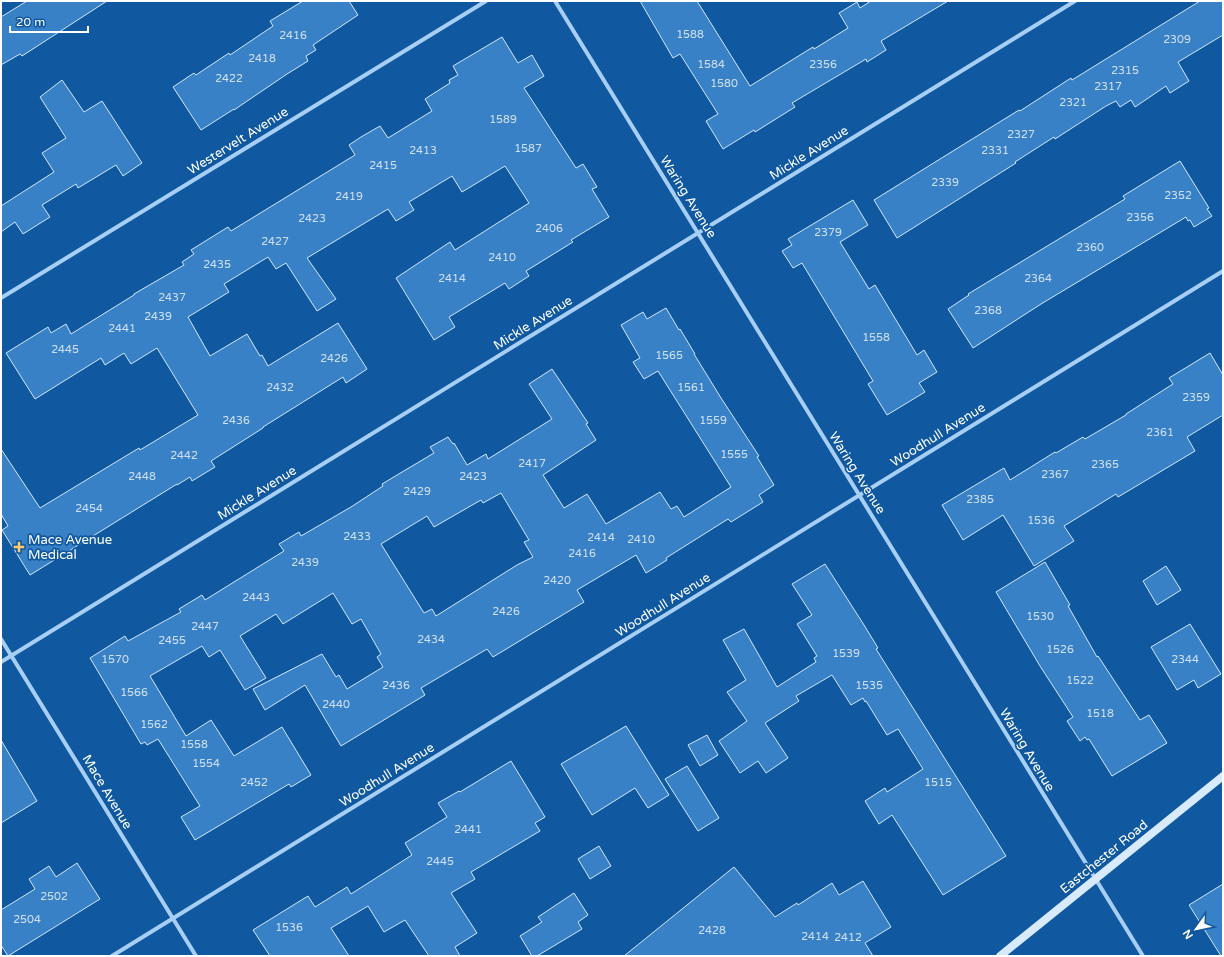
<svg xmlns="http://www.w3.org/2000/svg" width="1224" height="957" font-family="'Varela Round',sans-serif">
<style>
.building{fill:#3981c6;stroke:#d0e8fe;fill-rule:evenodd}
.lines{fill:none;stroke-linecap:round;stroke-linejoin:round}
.minor{stroke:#a7cff5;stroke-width:4}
.secondary{stroke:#d8eafe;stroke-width:8}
.poi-dot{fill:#ffcb6b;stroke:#10589f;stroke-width:1.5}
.labels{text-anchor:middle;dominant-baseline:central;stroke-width:3.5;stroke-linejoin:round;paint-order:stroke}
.number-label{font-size:11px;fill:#cee0f1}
.street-label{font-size:13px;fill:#fff;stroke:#10589f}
.poi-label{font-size:13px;fill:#fff;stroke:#10589f;text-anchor:start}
</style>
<rect width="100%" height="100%" fill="#10589f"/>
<g class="building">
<polygon points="27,1 107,1 22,56 20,54 1,65 1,17"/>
<polygon points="303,1 349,1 358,15 313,45 316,50 306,56 308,61 287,74 234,110 234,109 201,130 173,87 194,73 196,75 229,53 230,55 273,26 270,21"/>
<polygon points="640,1 697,1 750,86 813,47 814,49 848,28 839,13 857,2 860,8 871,1 948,1 881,41 886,50 867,62 866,59 792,103 795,107 755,132 754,130 723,149 706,121 718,114 680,54 673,58"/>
<polygon points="1200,1 1223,1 1223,35 1178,62 1189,81 1170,93 1166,86 1135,107 1131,100 1120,107 1116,101 1106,106 1055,139 1054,137 1015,162 1016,163 897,238 874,200 1019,110 1020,111 1071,78 1072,80"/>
<polygon points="502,37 518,63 532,55 544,76 524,88 576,168 583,164 597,187 592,189 609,217 571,240 573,242 526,271 529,276 509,289 505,283 449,317 455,327 434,340 396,278 450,242 455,250 529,203 505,166 462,192 452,176 409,202 414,210 396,221 388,209 307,258 336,299 317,311 286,263 276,269 268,257 224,284 229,292 188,317 210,356 247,334 260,356 262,355 268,366 338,323 367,369 346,383 343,377 263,427 263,428 211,461 215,467 192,481 190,477 177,485 177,484 30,575 2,530 8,526 1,514 1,449 40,508 139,448 140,450 198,415 157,348 131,364 124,353 105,365 101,358 35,399 6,353 48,327 51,333 66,324 71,334 134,295 134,294 184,265 182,262 194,254 191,250 228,227 231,231 355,155 349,145 361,137 380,126 388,138 432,111 425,99 450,83 449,80 458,75 453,66"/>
<polygon points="62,80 84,112 102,101 142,163 123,176 116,165 78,188 76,184 42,205 50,217 23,234 15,222 1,232 1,206 54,172 42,153 66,138 40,97"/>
<polygon points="1180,161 1209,208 1207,209 1212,216 1194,227 1190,220 1188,221 1186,217 1041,304 973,348 948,309 969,295 968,294 1125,199 1123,196"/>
<polygon points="853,200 868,225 840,242 869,289 875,285 917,355 924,350 937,372 919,383 925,392 887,415 868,384 873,381 802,263 793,268 782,251 792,245 788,239"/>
<path d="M666,308L679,330L680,329L695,354H694L721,398L759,456L757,457L774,485L759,495L763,502L731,522L728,519L666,558L667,560L646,573L636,555L577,590L584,602L493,657L487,649L421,688L425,695L341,746L305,685L265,710L253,689L322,654L336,677L339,675L347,689L383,667L377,657L381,654L361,619L352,624L333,593L283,624L276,614L240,636L266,678L245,690L220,650L209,657L202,646L150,676L186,736L211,720L234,756L282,727L311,775L291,787L289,784L195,840L181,817L200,806L158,739L147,745L145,742L141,744L90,658L125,636L128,641L181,612L179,609L202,595L205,600L284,551L279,544L299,532L301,536L351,507L383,486L382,484L434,453L430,447L448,437L453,444L454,443L467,465L486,454L488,459L552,419L529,384L552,369L588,423L586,424L596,440L543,475L564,508L587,494L606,524L660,492L671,509L677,506L684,517L731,487L658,371L644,379L633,362L640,358L621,325L643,312L647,319ZM501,493L529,540L524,542L533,557L517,565L436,616L432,609L424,613L381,544L427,516L434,527L481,500L483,503Z"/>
<polygon points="1210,353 1223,375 1223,415 1187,437 1195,451 1118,497 1116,494 1064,526 1074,541 1034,566 1003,515 963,540 942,505 1004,468 1010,480 1055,452 1056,453 1083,437 1085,439 1126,415 1126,414 1173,384 1169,378"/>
<polygon points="1045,562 1070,605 1068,606 1097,657 1098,656 1140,720 1149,715 1167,743 1112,776 1089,739 1087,740 1085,737 1080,741 1067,721 1073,717 1040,666 996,592"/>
<polygon points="825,564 864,625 878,648 876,649 1006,856 943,895 892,815 879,824 865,801 885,788 887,792 923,769 898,729 887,735 866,701 865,702 863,698 851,705 832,675 796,696 799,701 765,723 788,758 766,773 758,761 740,773 719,741 747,721 727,692 746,680 723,640 744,629 777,687 816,662 814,658 817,656 797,624 812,615 792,584"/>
<polygon points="1166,566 1181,590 1157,605 1143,581"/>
<polygon points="1190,624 1221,674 1198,688 1194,680 1177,690 1151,647"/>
<polygon points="626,726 669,795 648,808 635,788 592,815 561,764"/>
<polygon points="707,735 718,755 700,766 688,745"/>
<polygon points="1,740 37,801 1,823"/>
<polygon points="511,761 545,817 535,823 540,831 471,872 475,879 451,893 477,933 455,947 460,956 429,956 405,920 384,932 368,906 331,928 349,956 270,956 253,930 308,896 315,907 347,887 351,894 412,855 405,843 447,817 438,803 459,791 460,792"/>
<polygon points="687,766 719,818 698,831 665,779"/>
<polygon points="599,846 611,866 590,879 578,859"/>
<polygon points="77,863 100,899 8,956 1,945 1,910 35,889 29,879 49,866 56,877"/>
<polygon points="734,867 775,917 797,903 798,905 832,883 839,895 863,881 891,927 865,943 873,956 624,956"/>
<polygon points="1223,884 1223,956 1221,956 1189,905"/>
<polygon points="574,893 588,915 578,922 582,929 537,956 532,956 520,936 542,922 538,917"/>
</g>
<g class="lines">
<g class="minor">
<polyline points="555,1 1143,956"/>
<polyline points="1,298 486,1"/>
<polyline points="1,639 196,956"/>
<polyline points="1,662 1075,1"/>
<polyline points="112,956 1223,271"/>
</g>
<polyline class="secondary" points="1000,956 1223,776"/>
</g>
<path class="poi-dot" d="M17 541h4v4h4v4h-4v4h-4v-4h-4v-4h4z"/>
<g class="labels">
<g class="number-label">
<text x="690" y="34">1588</text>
<text x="293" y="35">2416</text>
<text x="1177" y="39">2309</text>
<text x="262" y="58">2418</text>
<text x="711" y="64">1584</text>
<text x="823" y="64">2356</text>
<text x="1125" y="70">2315</text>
<text x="229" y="78">2422</text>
<text x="724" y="83">1580</text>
<text x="1108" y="86">2317</text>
<text x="1073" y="102">2321</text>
<text x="503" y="119">1589</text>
<text x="1021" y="134">2327</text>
<text x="528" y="148">1587</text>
<text x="423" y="150">2413</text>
<text x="995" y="150">2331</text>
<text x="383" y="165">2415</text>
<text x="945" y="182">2339</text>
<text x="1178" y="195">2352</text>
<text x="349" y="196">2419</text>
<text x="1140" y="217">2356</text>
<text x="312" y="218">2423</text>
<text x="549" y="228">2406</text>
<text x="828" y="232">2379</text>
<text x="275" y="241">2427</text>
<text x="1090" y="247">2360</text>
<text x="502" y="257">2410</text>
<text x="217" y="264">2435</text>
<text x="452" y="278">2414</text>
<text x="1038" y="278">2364</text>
<text x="172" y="297">2437</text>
<text x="988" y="310">2368</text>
<text x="158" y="316">2439</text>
<text x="122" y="328">2441</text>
<text x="876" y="337">1558</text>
<text x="65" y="349">2445</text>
<text x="669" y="355">1565</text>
<text x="334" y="358">2426</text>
<text x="280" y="387">2432</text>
<text x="691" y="387">1561</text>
<text x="1196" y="397">2359</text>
<text x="236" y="420">2436</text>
<text x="713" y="420">1559</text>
<text x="1160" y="432">2361</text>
<text x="734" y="454">1555</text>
<text x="184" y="455">2442</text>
<text x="532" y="463">2417</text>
<text x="1105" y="464">2365</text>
<text x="1055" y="474">2367</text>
<text x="142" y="476">2448</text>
<text x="473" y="476">2423</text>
<text x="417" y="491">2429</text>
<text x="980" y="499">2385</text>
<text x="89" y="508">2454</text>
<text x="1041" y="520">1536</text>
<text x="357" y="536">2433</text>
<text x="601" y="537">2414</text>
<text x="641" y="539">2410</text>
<text x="582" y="553">2416</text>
<text x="305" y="562">2439</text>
<text x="557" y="580">2420</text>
<text x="256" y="597">2443</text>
<text x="506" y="611">2426</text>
<text x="1040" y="616">1530</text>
<text x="205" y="626">2447</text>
<text x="431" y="639">2434</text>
<text x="172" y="640">2455</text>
<text x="1060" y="649">1526</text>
<text x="846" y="653">1539</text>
<text x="115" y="659">1570</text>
<text x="1185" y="659">2344</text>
<text x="1080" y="680">1522</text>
<text x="396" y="685">2436</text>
<text x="869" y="685">1535</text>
<text x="134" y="692">1566</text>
<text x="336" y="704">2440</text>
<text x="1100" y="713">1518</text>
<text x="154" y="724">1562</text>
<text x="194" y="744">1558</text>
<text x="206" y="763">1554</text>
<text x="254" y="782">2452</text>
<text x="938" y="782">1515</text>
<text x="468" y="829">2441</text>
<text x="440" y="861">2445</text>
<text x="54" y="896">2502</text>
<text x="27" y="919">2504</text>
<text x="289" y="927">1536</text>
<text x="712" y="930">2428</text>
<text x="815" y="936">2414</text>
<text x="848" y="937">2412</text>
</g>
<g class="street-label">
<text transform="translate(238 141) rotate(-32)">Westervelt Avenue</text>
<text transform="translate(809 153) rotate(-32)">Mickle Avenue</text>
<text transform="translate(688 197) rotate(58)">Waring Avenue</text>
<text transform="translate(533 323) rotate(-32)">Mickle Avenue</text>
<text transform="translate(938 435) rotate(-32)">Woodhull Avenue</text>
<text transform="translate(857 473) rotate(58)">Waring Avenue</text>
<text transform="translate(257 493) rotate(-32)">Mickle Avenue</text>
<text transform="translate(663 605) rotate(-32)">Woodhull Avenue</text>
<text transform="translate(1027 750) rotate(59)">Waring Avenue</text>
<text transform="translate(387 775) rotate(-32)">Woodhull Avenue</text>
<text transform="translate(107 792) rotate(59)">Mace Avenue</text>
<text transform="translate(1104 857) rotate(-39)">Eastchester Road</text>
</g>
<g class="poi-label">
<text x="28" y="540">Mace Avenue<tspan x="28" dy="15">Medical</tspan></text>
</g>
</g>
<rect width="1224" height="957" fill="none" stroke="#ffffff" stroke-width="4"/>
<g transform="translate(1196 929) rotate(237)" stroke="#10589f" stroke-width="3" paint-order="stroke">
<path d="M0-3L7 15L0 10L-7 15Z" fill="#ffffff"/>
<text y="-6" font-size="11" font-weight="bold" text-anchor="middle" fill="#ffffff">N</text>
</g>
<path d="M10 26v6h78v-6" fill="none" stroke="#ffffff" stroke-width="2"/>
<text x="16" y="26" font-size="12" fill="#ffffff" stroke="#10589f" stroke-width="3" paint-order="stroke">20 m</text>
</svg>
